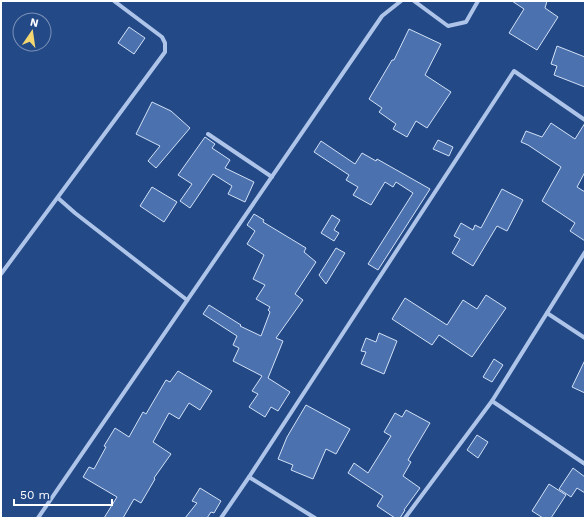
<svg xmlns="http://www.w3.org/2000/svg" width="586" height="519" font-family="'Work Sans',sans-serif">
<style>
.building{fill:#4b72af;stroke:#d2e1f7}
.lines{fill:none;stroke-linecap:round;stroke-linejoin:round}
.minor{stroke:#aec5e9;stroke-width:4}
</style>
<rect width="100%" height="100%" fill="#234987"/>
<g class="building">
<polygon points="512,1 547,1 545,8 558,17 537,50 509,33 524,9"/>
<polygon points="129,27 145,38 134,54 118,43"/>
<polygon points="409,29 441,44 425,75 451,92 427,128 416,121 407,137 393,129 396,124 379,112 382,108 369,99 392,60 394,60"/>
<polygon points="557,46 585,57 585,87 554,75 557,66 551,64"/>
<polygon points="152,102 171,111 190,128 156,168 148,161 160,146 136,134"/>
<polygon points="551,123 575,139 585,123 585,172 577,187 585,192 585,241 570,231 575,223 542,201 561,167 528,145 521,142 526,131 542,137"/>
<polygon points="205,137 215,144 212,148 230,160 225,168 254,182 245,202 228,194 232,186 213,174 190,208 180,201 192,184 178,175"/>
<polygon points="438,140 453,147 449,156 433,149"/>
<polygon points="321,141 355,164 362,153 376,161 377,159 430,189 378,270 368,264 413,193 396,182 393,187 385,182 371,205 353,195 358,187 346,180 349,175 314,152"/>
<polygon points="152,187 177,202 164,222 140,206"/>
<polygon points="502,189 523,200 507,231 497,226 473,266 452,253 460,239 454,236 461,223 473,230 475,225 481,228"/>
<polygon points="254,214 264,220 263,222 306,248 304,252 316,262 295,294 303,300 276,338 283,341 268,378 290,392 278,411 271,407 265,417 249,407 258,394 252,391 262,376 233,361 239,348 233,345 237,336 203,314 209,305 241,325 240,326 261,336 270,312 268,310 270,307 256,299 265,285 253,279 264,255 247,244 255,231 247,225"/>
<polygon points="332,215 340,220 334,230 339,233 334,241 321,233"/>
<polygon points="336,248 345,253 326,284 319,275"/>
<polygon points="486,295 506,308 472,357 439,335 432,345 392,319 405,298 447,325 463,300 477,309"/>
<polygon points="379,333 397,341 384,374 361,364 366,352 361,351 366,338 376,342"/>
<polygon points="494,359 503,365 492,382 483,377"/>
<polygon points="585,360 585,393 572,387"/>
<polygon points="178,371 212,391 200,410 189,403 179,419 169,413 153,442 171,454 154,478 155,479 141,503 134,499 123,518 104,518 117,497 83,477 89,467 94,469 106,447 104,446 115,428 129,437 143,412 146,414 166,380 170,382"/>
<polygon points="306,405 350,429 336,454 326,449 313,479 291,470 293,465 278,459 287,437"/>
<polygon points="406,410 430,423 408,460 411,462 403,476 420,488 404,510 405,510 400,518 395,518 377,506 383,496 348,473 354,463 368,473 391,436 384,432 395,413 402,417"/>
<polygon points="477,435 488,442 478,458 467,450"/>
<polygon points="573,468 585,477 585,493 577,488 571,497 559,489"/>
<polygon points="549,484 566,495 551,518 543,518 532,511"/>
<polygon points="200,488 221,501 214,513 211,512 207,518 185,518 197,503 192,501"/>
</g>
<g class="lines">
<g class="minor">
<polyline points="414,1 448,26 466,22 478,1"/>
<polyline points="208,134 272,177"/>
<polyline points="58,198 75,213 187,300"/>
<polyline points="1,274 165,52 165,43 162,37 114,1"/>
<polyline points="547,313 585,338"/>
<polyline points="492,401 585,464"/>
<polyline points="249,477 514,71 585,120"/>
<polyline points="38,518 382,16 401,1"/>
<polyline points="221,518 249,477 315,518"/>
<polyline points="405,518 492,401 585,252"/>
</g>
</g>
<rect width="586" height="519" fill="none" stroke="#ffffff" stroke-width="4"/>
<g transform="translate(32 32) rotate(13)"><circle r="19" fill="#234987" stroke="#7b92b7"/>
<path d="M0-3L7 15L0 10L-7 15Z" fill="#f4d771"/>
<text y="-6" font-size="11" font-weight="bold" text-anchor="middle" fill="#ffffff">N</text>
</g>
<path d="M14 499v6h98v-6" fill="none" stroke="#ffffff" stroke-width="2"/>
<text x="20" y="499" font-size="12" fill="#ffffff" stroke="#234987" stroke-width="3" paint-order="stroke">50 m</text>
</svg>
